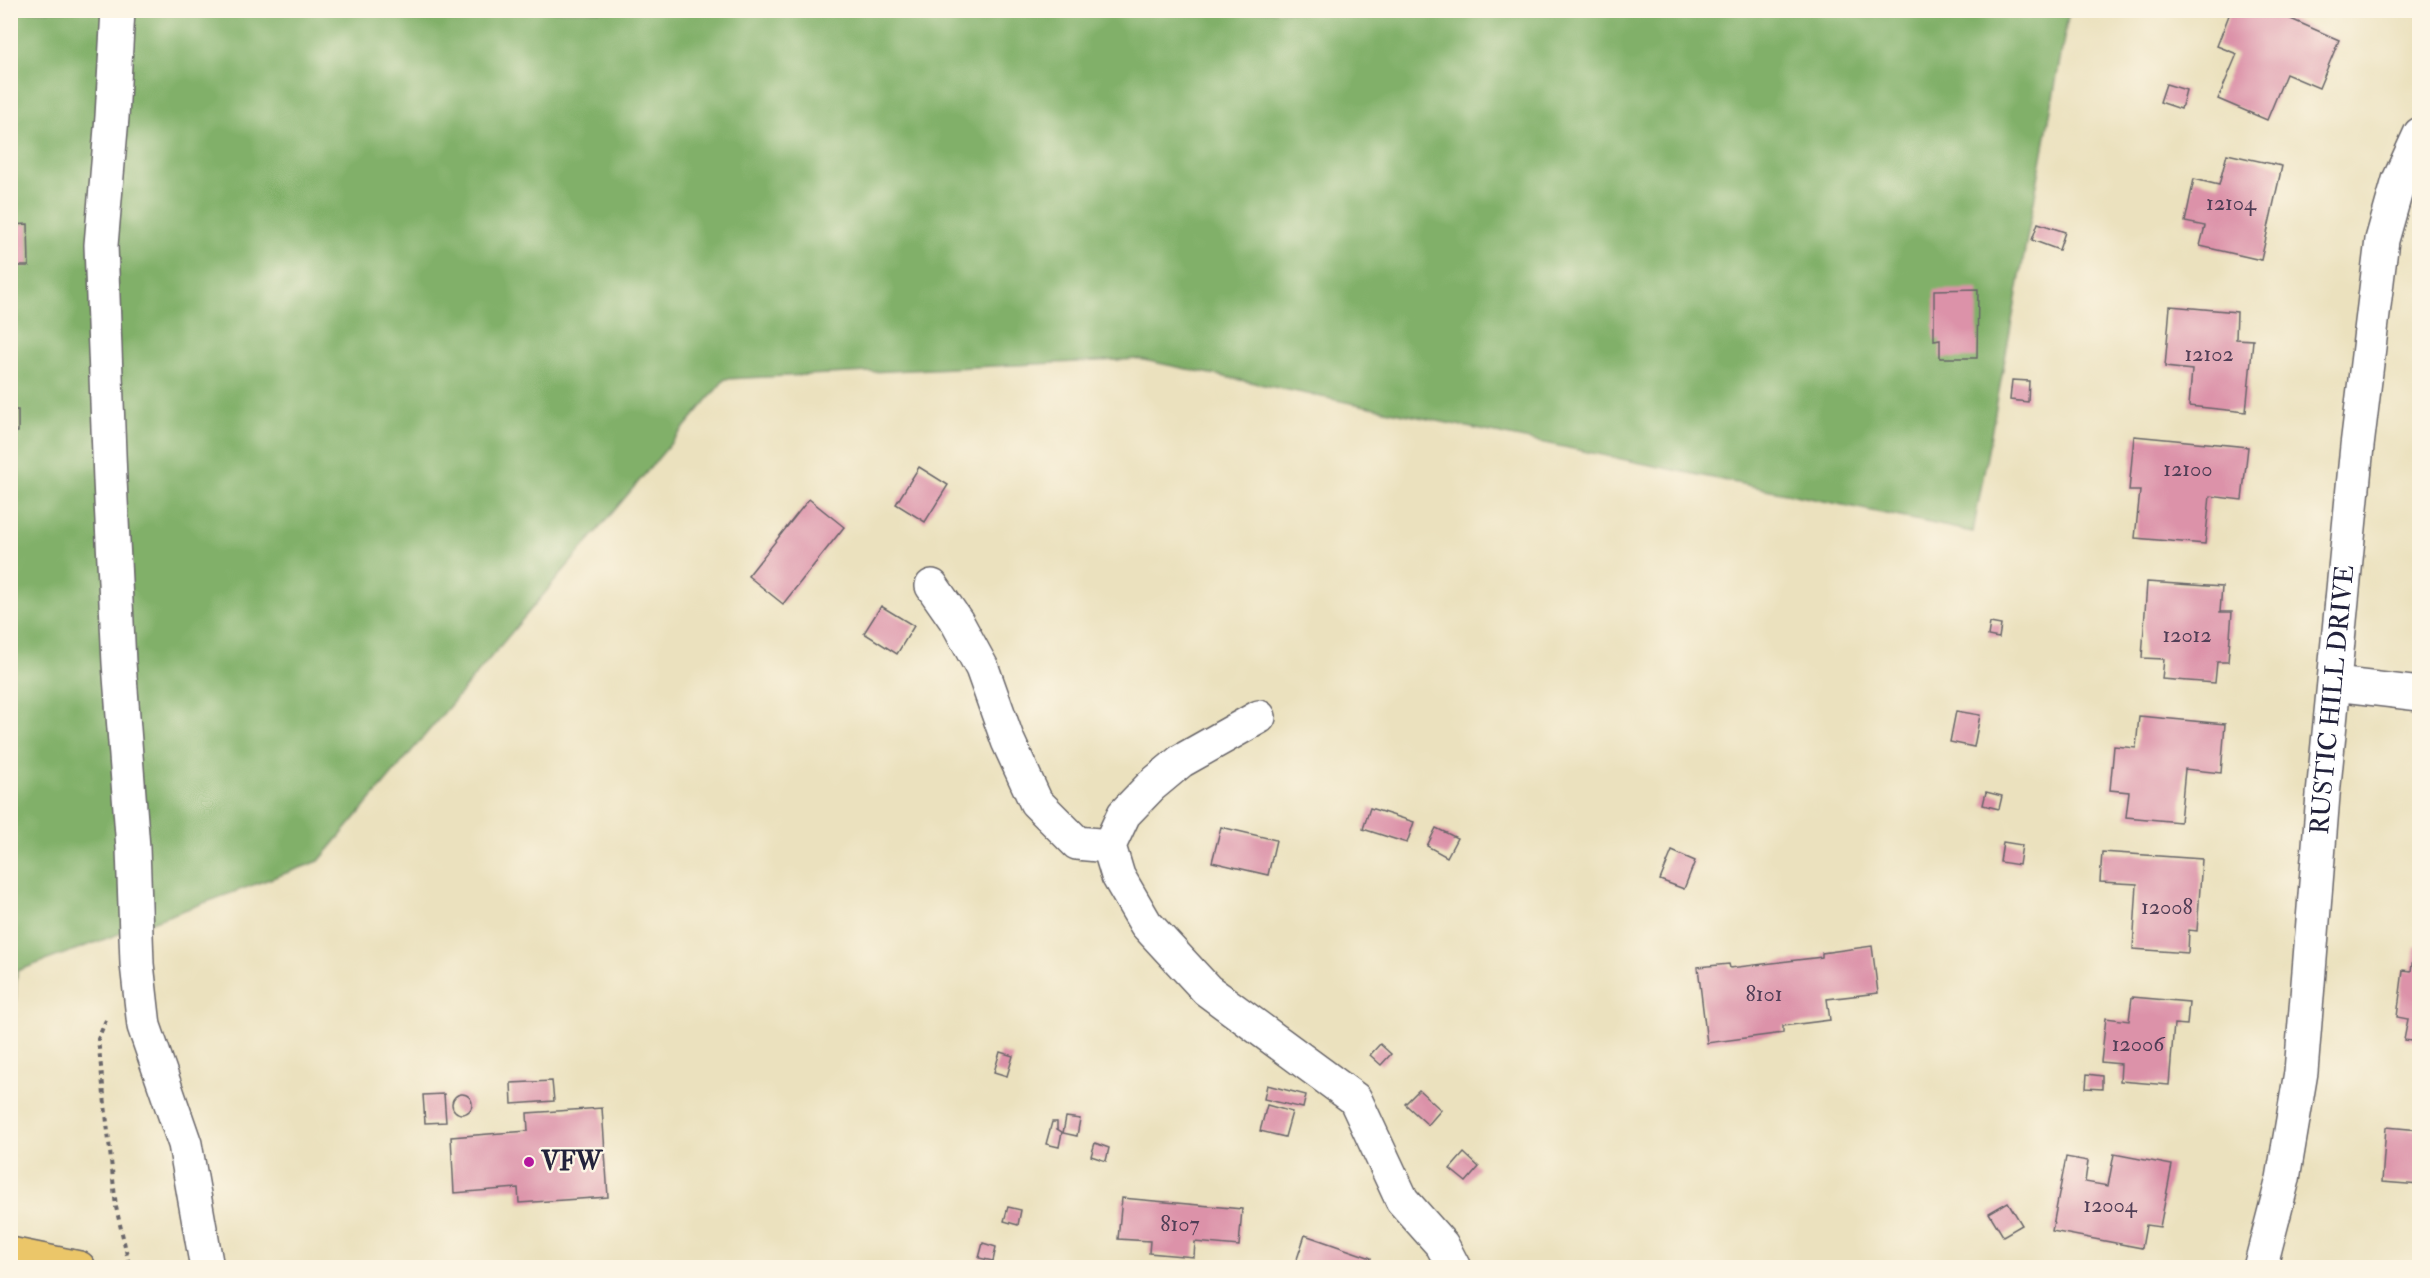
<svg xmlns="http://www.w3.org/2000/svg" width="2430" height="1278" font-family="'IM FELL Double Pica',serif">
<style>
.forest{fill:#81b069;stroke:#526952;stroke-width:1.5}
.building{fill:#dc92a9}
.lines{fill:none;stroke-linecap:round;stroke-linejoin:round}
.minor-casing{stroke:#686569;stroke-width:36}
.major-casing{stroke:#686569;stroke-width:36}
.path{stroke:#686569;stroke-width:4;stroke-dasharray:4.5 4.5;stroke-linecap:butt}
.minor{stroke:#fff;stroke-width:33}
.major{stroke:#ebc669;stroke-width:33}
.poi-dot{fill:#b5179e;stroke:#fcf5e5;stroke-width:2}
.labels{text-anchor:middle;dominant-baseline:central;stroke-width:5;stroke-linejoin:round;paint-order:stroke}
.number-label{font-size:22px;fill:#503e56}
.street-label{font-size:26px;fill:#22223b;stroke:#fcf5e5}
.poi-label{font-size:26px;font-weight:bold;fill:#22223b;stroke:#fcf5e5;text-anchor:start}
</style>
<rect width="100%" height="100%" fill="#fcf5e5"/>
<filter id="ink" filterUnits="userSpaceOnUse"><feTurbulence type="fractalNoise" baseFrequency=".0167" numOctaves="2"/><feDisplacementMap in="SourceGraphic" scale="12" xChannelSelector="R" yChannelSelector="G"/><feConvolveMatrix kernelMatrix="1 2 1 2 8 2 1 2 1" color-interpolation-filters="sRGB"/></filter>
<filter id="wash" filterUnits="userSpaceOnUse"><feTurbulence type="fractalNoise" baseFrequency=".008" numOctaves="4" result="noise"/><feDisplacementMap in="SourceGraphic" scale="24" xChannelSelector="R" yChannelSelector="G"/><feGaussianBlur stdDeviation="1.35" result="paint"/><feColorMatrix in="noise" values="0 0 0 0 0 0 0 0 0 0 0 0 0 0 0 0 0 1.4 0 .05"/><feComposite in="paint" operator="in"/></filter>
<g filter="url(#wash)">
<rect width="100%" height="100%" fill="#ebe1be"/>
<polygon class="forest" points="11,11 2069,11 1973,532 1139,359 725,379 319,861 17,971 11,1088"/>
<g id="blocks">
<g class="building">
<polygon points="2231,10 2270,10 2339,40 2319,88 2286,74 2267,120 2218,99 2237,54 2217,46"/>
<polygon points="2166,84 2186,90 2181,109 2160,102"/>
<polygon points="2227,154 2282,166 2261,260 2200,246 2205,226 2185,222 2194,179 2219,185"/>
<polygon points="2038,223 2065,232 2059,250 2032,240"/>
<polygon points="28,224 29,266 10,266 10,225"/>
<polygon points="1978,289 1977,358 1940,358 1940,339 1934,340 1934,290"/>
<polygon points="2170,306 2237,312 2236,339 2253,340 2246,412 2189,406 2192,370 2165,367"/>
<polygon points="2012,380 2029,381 2028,402 2010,400"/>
<rect x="10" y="410" width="8" height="22"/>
<polygon points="2134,436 2248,447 2242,500 2210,496 2205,544 2135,538 2140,491 2129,491"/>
<polygon points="919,467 948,485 925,522 896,504"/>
<polygon points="809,499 844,527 783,604 748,576"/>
<polygon points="2147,582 2222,587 2220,612 2232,612 2228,662 2217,662 2215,683 2162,679 2164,659 2142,658"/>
<polygon points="881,606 914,626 897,654 864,633"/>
<polygon points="1990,623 2001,625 1999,638 1988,636"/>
<polygon points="1956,711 1980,715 1974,747 1950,742"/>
<polygon points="2139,716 2225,724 2221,773 2185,769 2180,822 2126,817 2129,792 2110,790 2114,746 2136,748"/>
<polygon points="1986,792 2002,796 1999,809 1983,805"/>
<polygon points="1370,808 1414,822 1407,843 1363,829"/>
<polygon points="1221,827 1276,840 1268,875 1212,862"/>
<polygon points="1436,828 1457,838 1447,857 1427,846"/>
<polygon points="2003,842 2022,845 2019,865 2000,862"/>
<polygon points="1672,851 1695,861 1684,889 1660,880"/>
<polygon points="2102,852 2202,859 2197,931 2189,930 2188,953 2133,949 2137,884 2100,882"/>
<polygon points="1872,946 1878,993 1827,999 1830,1020 1783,1026 1783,1033 1707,1043 1698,967 1729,964 1730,968 1822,957 1822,953"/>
<polygon points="2415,946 2420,947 2420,1042 2404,1040 2408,1019 2397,1017 2403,970 2411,971"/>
<polygon points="2132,997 2189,1002 2187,1025 2174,1024 2169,1085 2120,1081 2121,1064 2101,1062 2106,1018 2129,1021"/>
<polygon points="1380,1044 1391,1054 1381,1065 1370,1055"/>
<polygon points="1000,1052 1013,1056 1007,1076 994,1072"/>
<polygon points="2087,1074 2102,1076 2102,1089 2086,1088"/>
<polygon points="552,1081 554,1101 512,1104 511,1083"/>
<polygon points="1267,1085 1306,1095 1303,1108 1264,1099"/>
<polygon points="1419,1090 1441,1110 1428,1125 1405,1104"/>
<circle cx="462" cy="1104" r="10"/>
<polygon points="444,1094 446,1122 425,1123 423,1095"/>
<polygon points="1267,1105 1292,1112 1285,1137 1260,1131"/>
<polygon points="602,1108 608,1197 519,1203 518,1188 454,1193 451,1137 528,1131 527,1113"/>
<polygon points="1066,1117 1080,1119 1077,1136 1063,1133"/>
<polygon points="1052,1122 1057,1122 1057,1129 1062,1132 1059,1147 1046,1144"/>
<polygon points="2386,1127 2420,1130 2420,1185 2382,1182"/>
<polygon points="1095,1143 1109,1148 1106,1161 1091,1156"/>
<polygon points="1464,1153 1479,1167 1466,1182 1450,1169"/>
<polygon points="2114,1154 2172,1165 2160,1227 2146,1225 2142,1248 2052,1231 2066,1157 2088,1161 2085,1182 2108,1186"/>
<polygon points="1122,1198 1242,1209 1239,1246 1195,1242 1194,1257 1149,1253 1150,1241 1118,1239"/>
<polygon points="2008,1202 2022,1225 2003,1236 1989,1213"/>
<polygon points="1008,1207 1021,1210 1018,1225 1004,1221"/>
<polygon points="1305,1235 1371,1258 1368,1268 1294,1268"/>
<polygon points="983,1243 996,1247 993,1261 979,1258"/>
</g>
</g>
</g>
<g filter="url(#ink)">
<use href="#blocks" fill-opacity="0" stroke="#686569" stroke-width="1.5"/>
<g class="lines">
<defs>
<g id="minor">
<polyline points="118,10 112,117 101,245 110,480 119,663 133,848 137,964 144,1026 185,1144 207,1268"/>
<polyline points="932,586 957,622 982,668 1008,741 1036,802 1077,843 1109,846"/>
<polyline points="2335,684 2420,694"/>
<polyline points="1259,717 1181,761 1151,786 1124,814 1109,846 1118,876 1146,924 1207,990 1355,1099 1402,1200 1442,1245 1454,1268"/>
<path id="s1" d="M2260,1268L2283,1179L2301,1072L2323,795L2357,446L2382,240L2399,180L2420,134"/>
</g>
<polyline id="major" points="10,1254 79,1268"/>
</defs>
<use href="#minor" class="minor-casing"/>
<use href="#major" class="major-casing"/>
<polyline class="path" points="106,1020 98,1039 116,1207 130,1268"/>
<use href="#minor" class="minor"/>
<use href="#major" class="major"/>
</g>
</g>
<circle class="poi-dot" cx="529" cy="1162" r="6"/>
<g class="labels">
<g class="number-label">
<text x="2231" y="203">12104</text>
<text x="2209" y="354">12102</text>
<text x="2188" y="469">12100</text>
<text x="2187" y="635">12012</text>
<text x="2167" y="907">12008</text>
<text x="1764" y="994">8101</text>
<text x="2138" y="1044">12006</text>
<text x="2110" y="1205">12004</text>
<text x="1180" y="1224">8107</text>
</g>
<g class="street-label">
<text stroke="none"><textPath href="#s1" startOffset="574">RUSTIC HILL DRIVE</textPath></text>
</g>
<g class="poi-label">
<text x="541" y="1162">VFW</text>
</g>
</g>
<rect width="2430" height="1278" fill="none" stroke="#fcf5e5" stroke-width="36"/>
</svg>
